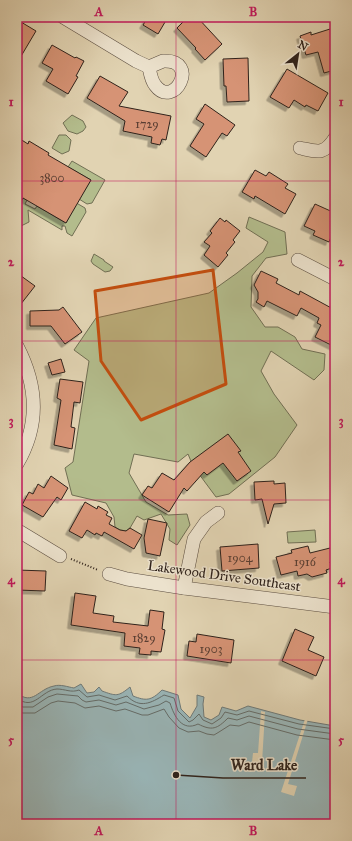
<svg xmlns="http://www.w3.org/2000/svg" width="352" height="841" font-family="'IM FELL Great Primer',serif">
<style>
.green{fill:#b3bc8c;stroke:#716f54}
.water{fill:#99b5b7;stroke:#6f7a79}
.pier{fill:#e1d3b2}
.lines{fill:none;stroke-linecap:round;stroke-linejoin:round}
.shore{stroke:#646c69;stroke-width:1}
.building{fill:#d69375;stroke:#2f221b;filter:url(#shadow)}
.street-casing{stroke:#5c4e41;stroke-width:14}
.path{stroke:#2f221b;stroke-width:2;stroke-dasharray:1 2;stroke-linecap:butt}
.street{stroke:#ece2cd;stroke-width:13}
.marked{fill:#c34e0f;fill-opacity:0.2;stroke:#c34e0f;stroke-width:3;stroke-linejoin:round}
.grid{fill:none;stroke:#c2185b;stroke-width:1;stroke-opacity:0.55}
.labels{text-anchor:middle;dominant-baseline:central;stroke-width:3;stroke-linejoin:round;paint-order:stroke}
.number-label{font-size:12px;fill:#593e32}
.street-label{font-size:14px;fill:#2f221b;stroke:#ece2cd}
.leader{fill:none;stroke:#2f221b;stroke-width:1.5}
.callout-dot{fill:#2f221b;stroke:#ece2cd;stroke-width:1.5}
.callout-label{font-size:15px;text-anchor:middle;font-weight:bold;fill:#2f221b;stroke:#ece2cd;stroke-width:3;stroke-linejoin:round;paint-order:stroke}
.neatline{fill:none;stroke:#c2185b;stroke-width:1.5}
.grid-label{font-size:13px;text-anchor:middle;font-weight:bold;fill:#c2185b}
</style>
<defs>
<filter id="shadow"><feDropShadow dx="-3.5" dy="3.5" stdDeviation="0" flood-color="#0004"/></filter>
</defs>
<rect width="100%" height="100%" fill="#e1d3b2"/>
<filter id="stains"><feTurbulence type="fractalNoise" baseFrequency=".005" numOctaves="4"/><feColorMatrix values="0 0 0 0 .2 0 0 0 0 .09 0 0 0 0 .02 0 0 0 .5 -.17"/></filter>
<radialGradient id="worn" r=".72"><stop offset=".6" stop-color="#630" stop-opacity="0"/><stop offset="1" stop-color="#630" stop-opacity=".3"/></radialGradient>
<g class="green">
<polygon points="72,115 83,121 86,127 83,131 77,134 68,131 63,123"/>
<polygon points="59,135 66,135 71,140 69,151 62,154 52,148"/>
<polygon points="72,161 105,180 92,203 87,204 79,199 91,180 68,167"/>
<polygon points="23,198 27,200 25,204 35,209 37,206 66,223 75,206 73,201 85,208 86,212 72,236 67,233 65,226 62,226 62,230 28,210 29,222 21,226 17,224 17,199 21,201"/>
<polygon points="249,217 285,232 287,254 266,258 252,276 251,307 265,327 278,327 295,337 302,349 325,354 324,370 314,380 271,351 261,371 274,394 297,425 275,457 229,494 216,497 193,466 188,454 178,462 134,454 129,473 146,502 168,515 187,514 190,525 177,545 169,540 170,529 161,514 144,520 137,516 130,528 126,531 120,530 115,527 114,517 106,503 72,495 65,468 73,462 89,361 74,350 96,318 209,293 237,273 263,252 268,242 246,228"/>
<polygon points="94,254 104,260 104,261 113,267 110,271 105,272 93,264 91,261"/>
<polygon points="315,530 316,542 288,543 287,532"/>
</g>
<path class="water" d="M81,684L87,693L94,692L99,687L102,691C116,696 118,697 130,687L133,696C146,701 151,701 162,690L178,695L181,709L190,718L197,706V695L204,697L203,704L204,717L211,720L219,715L222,707L236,711L248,706L300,720L335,726V824H17V693C33,706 38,689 54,686C60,684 68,687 74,688Z"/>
<g class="pier">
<polygon points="261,711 265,712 262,763 252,762 253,753 258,753"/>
<polygon points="305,719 308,719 288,784 297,786 294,796 281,792"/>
</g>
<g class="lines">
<g class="shore">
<path d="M17,698C34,712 41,690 57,689C65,689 71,693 79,690L87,697L99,695L115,700L127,696C140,709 151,703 164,695L174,698L178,711L189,722L193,720L199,714L203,720L212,724L221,718L225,712L237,715L249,711L299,724L335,729"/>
<path d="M17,705L23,707H33L48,697L57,694L78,696L82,700L86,702L99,700L116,705L126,702L144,709L159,705L166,701L170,703C174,716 182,732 198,724C212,731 217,729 228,718L237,720L249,716L298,729L335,734"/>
<polyline points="17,712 23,713 35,713 51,703 58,701 75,703 85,708 99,706 116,711 125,709 142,715 148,715 164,709 169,717 179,728 188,732 199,731 207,734 214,735 219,732 230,725 239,726 249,722 297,735 335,740"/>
</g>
</g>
<g class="building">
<polygon points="148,17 168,17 158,34 143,25"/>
<polygon points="188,17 197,17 222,44 205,60 195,49 196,48 177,28"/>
<polygon points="21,22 36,31 17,63 17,28"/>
<polygon points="330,29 335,45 335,70 324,73 318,52 306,55 300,36 311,32 311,35"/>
<polygon points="52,45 75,58 76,57 84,61 76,76 78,77 68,94 46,81 53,69 42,63"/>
<polygon points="248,58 249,101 227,102 226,86 224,86 223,59"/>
<polygon points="287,69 328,93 318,111 306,105 305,107 294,100 289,108 270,97"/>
<polygon points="100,76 128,92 119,106 171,116 166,140 162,139 160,145 151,143 152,137 123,131 125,121 87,98"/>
<polygon points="205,104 235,125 227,136 222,133 206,157 190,146 204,124 196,119"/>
<polygon points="17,137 28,144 29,141 49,153 48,155 91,180 66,223 23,198 17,209"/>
<polygon points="255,170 266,176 269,172 288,184 285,188 296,194 285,214 255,196 254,199 242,192"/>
<polygon points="315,204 335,213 335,239 331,237 329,242 313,235 315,231 304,226"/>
<polygon points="220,218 225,222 226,220 240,231 233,240 235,242 226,253 228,255 218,267 204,255 210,246 204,242 212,233 210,231"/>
<polygon points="261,271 278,279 276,283 299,295 300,291 335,310 335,347 315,337 321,325 317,323 319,318 301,308 297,316 267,301 264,307 256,302 258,299 258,292 254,285"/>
<polygon points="17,273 35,286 17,309"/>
<polygon points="63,307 82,332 65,344 51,326 30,326 30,311 59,310"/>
<polygon points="61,359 65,372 52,375 48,363"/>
<polygon points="60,379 83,382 80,403 74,402 71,427 75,428 72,449 54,445 61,400 57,398"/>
<polygon points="228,434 241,451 238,452 251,471 237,481 223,463 207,475 204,472 187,491 184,488 169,512 142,495 148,486 152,488 162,473 174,480 190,462"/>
<polygon points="51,476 68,488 61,500 57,497 43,517 22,505 29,492 33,494 38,484 44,488"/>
<polygon points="274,481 274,484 285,483 286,503 274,504 268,524 262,499 255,500 254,482"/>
<polygon points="85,502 97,509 98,506 108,512 106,515 112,518 109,524 120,530 126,531 130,528 142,535 134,549 104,532 102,536 96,533 95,535 87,530 82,538 69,531"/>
<polygon points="148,519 167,523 160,556 146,553 144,538"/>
<polygon points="258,544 259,568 222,571 220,547"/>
<polygon points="308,546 310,553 330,548 334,561 330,562 332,568 326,570 327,573 312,577 307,574 298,576 297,571 281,575 276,557 292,553 291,550"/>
<polygon points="17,570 46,571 45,591 17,590"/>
<polygon points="75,593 96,596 93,613 114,616 113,622 148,626 150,610 164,612 162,629 165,630 161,652 151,651 151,655 139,654 140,648 124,646 125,633 71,625"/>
<polygon points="295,629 314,637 308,650 324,657 316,676 282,661"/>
<polygon points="197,634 234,640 231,663 187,656 189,641 196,642"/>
</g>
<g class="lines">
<defs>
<g id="street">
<polyline points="63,17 136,61 149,67"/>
<path d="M163,61C201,59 174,111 155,85C151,80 150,72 149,67Z"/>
<path d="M300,148C318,152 324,155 335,138"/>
<polyline points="298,260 335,279"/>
<path d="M17,346C38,386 40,425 17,464"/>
<polyline points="17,530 60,556"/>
<polyline points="109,574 127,579 184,588 335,607"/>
<polyline points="184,588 194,539 206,522 218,513"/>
</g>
</defs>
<use href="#street" class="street-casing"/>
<polyline class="path" points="71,559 98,570"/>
<use href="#street" class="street"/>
</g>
<path class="marked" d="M213,270L226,384L141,420L101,361L95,291Z"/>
<path class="grid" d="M176,17V824M17,181H335M17,341H335M17,500H335M17,660H335"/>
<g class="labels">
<g class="number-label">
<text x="147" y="124">1729</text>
<text x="52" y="178">3800</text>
<text x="240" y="558">1904</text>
<text x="305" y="562">1916</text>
<text x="144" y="638">1829</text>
<text x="211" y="649">1903</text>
</g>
<g class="street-label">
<text transform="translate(224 576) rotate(8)">Lakewood Drive Southeast</text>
</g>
</g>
<path class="leader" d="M176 775L223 778H306"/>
<circle class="callout-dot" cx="176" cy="775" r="4"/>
<g class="callout-label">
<text x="264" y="770">Ward Lake</text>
</g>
<rect width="352" height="841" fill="none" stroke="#e1d3b2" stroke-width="44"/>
<g transform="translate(298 54) rotate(30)" stroke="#ece2cd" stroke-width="3" paint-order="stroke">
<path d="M0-3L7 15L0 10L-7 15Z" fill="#2f221b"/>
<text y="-6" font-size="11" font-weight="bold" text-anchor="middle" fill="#2f221b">N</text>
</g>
<rect x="22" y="22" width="308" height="797" class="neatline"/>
<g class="grid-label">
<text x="99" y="16">A</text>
<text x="253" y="16">B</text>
<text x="11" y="106">1</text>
<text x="341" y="106">1</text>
<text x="11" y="266">2</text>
<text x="341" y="266">2</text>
<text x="11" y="425">3</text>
<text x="341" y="425">3</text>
<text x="11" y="584">4</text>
<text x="341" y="584">4</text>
<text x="11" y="744">5</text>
<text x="341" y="744">5</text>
<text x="99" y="835">A</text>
<text x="253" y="835">B</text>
</g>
<rect width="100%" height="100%" filter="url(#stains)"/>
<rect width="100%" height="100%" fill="url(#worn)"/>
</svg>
